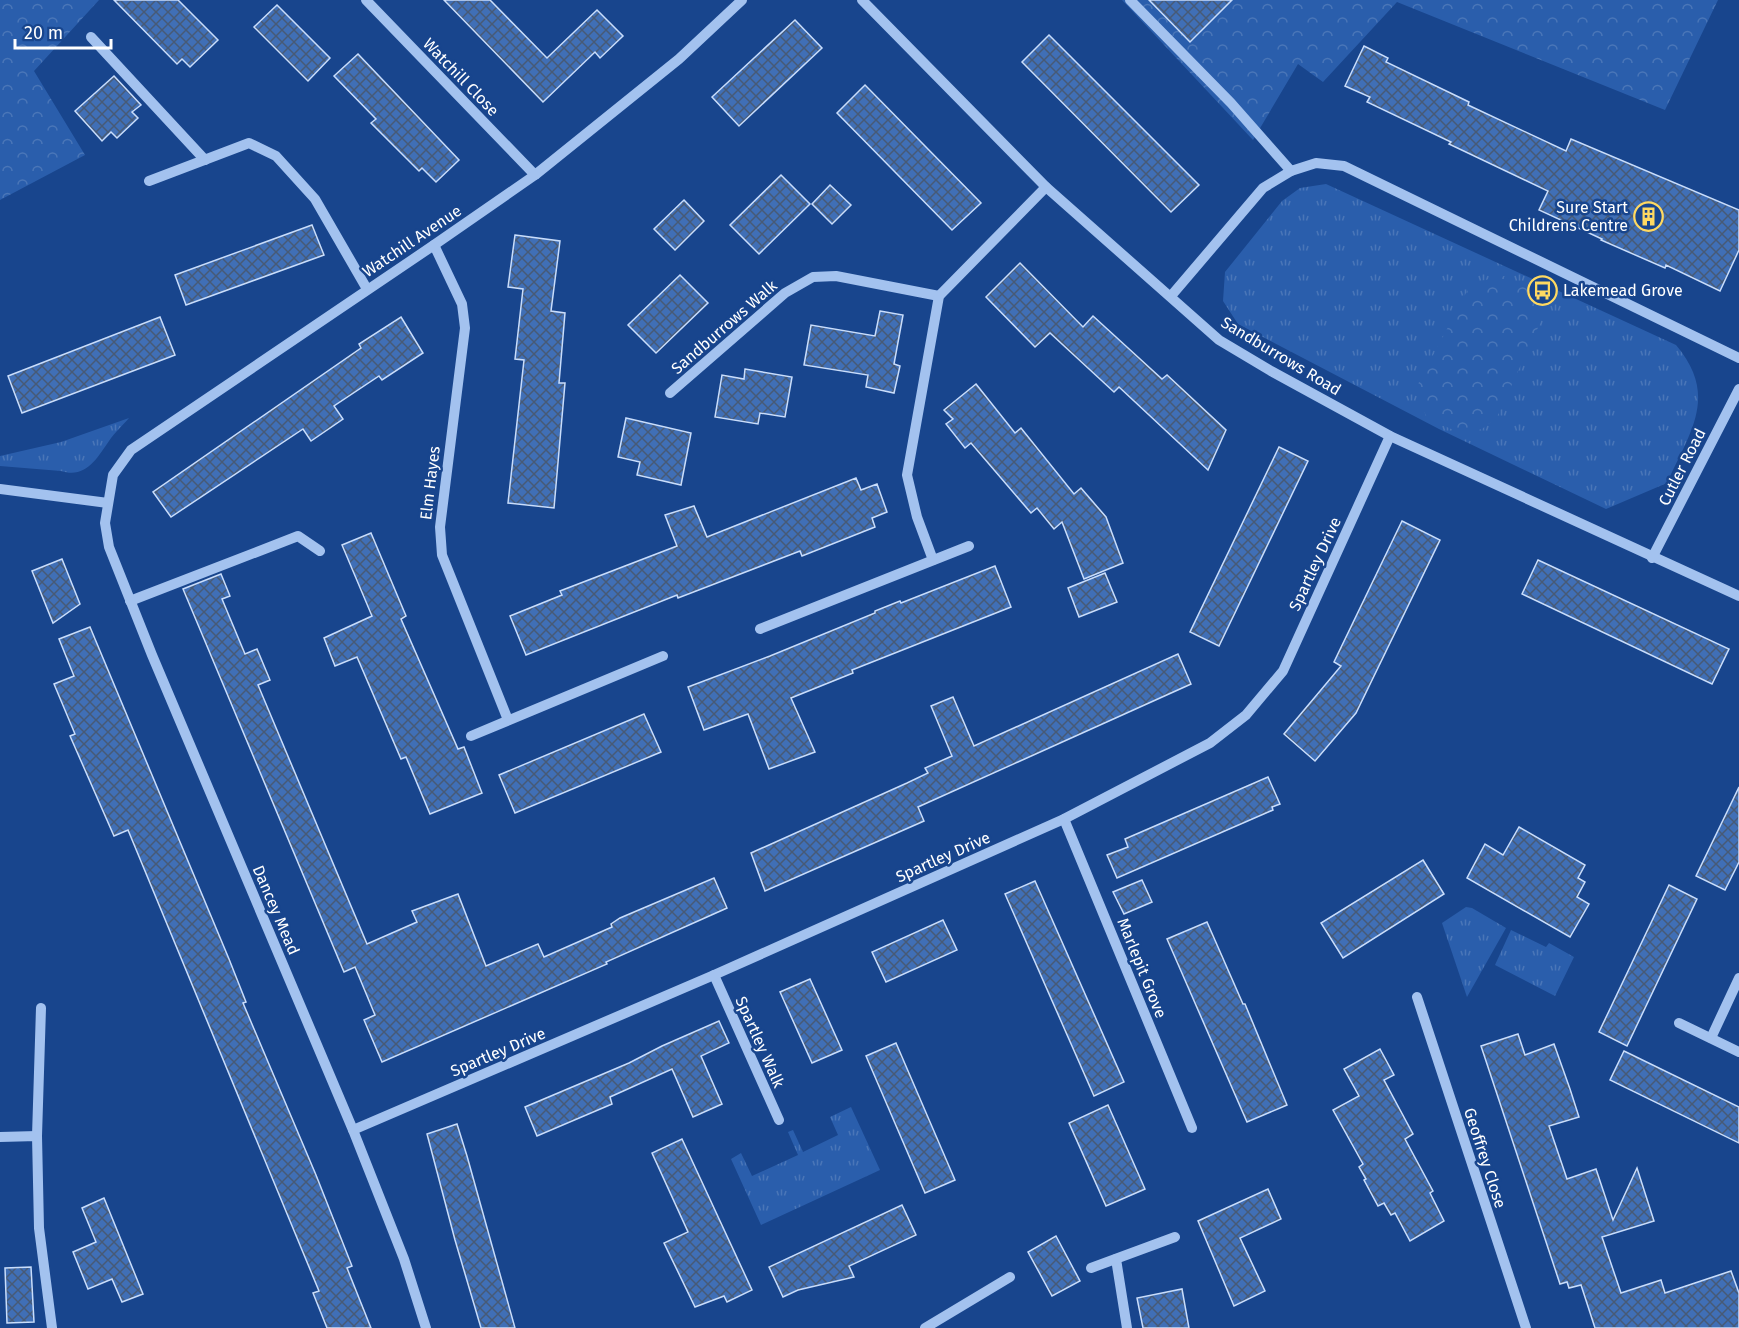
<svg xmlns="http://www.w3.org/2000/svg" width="1739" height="1328" font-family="'Fira Sans',sans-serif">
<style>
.grass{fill:url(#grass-tufts)}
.park{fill:url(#park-crowns)}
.building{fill:url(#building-cross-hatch);stroke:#c9ddfb;stroke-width:1.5}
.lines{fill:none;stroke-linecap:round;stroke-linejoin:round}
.minor{stroke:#a3c2ef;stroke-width:10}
.labels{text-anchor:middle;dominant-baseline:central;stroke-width:5;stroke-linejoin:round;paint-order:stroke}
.street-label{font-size:16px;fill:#fff;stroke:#18458d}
.poi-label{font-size:16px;fill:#fff;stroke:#18458d;text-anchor:end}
</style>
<defs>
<pattern id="grass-tufts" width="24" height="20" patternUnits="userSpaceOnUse" patternTransform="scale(1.5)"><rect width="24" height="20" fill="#2a5eac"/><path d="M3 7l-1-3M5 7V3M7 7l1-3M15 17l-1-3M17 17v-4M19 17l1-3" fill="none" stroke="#4a76b8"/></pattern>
<pattern id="park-crowns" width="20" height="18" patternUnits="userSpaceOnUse" patternTransform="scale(1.5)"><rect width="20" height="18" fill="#2a5eac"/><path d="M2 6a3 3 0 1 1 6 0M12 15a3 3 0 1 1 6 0" fill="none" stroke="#4a76b8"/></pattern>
<pattern id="building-cross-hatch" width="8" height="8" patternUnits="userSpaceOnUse" patternTransform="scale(1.5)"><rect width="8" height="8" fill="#406fb6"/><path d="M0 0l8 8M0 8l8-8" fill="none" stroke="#475a76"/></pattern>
</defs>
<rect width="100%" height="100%" fill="#18458d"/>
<g class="grass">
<path d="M1326,184L1676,345C1719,396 1690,432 1667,483L1606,509L1439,429L1238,324L1223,301L1225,272L1282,201L1300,188Z"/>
<path d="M129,418C122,426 115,432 109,441C97,458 86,479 61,471L0,466V456L61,442Z"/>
<polygon points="1466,907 1472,908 1506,928 1467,997 1442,923"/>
<polygon points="1511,930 1546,947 1549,943 1574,957 1555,996 1495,965"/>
<polygon points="851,1107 880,1170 761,1225 731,1159 741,1153 752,1176 798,1155 788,1132 793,1130 803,1152 838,1135 830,1117"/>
</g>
<g class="park">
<polygon points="0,0 99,0 34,71 85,155 0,200"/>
<polygon points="1122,0 1718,0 1665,110 1397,2 1323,82 1298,64 1253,140"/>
<polygon points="1504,276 1531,288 1539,301 1541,321 1497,417 1482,429 1463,434 1428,419 1418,401 1416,388 1467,291 1476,282"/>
</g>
<g class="building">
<polygon points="114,0 178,0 218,40 190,67 182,59 177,64"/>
<polygon points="444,0 490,0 547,58 597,10 623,36 600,58 595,52 543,102"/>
<polygon points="1149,0 1232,0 1190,42"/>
<polygon points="277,5 330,58 308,81 254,27"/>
<polygon points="795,20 822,48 739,126 712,97"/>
<polygon points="1049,35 1199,185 1171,212 1022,62"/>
<polygon points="1364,46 1388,58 1386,62 1469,102 1468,105 1566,151 1571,139 1739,210 1739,250 1720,291 1666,265 1665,268 1601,240 1602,239 1539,210 1548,191 1449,144 1451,142 1367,102 1370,97 1345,86"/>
<polygon points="358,54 459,160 436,182 422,168 419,171 371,123 376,119 334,76"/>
<polygon points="114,76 141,105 132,112 138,118 117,138 111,132 102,141 75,111"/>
<polygon points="865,85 981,203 952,230 837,113"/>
<polygon points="781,175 810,204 759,254 730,225"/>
<polygon points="830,185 851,205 832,224 812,204"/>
<polygon points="684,200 704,221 675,250 654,229"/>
<polygon points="312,225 324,255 186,305 175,275"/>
<polygon points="515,235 560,241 551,311 565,313 559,383 565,383 554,508 508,503 524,360 515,359 523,289 508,287"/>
<polygon points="1020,263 1083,327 1093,316 1162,379 1167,375 1226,430 1208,470 1119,387 1114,392 1050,333 1035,347 986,297"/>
<polygon points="680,275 708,303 656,353 628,325"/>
<polygon points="880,311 903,315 894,364 900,366 894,393 866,387 868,375 804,365 811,325 875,336"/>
<polygon points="160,317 175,355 22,413 8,376"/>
<polygon points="401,317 423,353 382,380 379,376 334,406 343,419 311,441 303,429 171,517 153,492 361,348 359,344"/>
<polygon points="745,369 792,377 785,417 760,413 758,424 715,417 722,375 744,379"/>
<polygon points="976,384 1015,433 1021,428 1074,494 1081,488 1106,517 1123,563 1084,579 1062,522 1054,529 1037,508 1031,513 971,443 965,448 946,424 953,419 944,410"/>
<polygon points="626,418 691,433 681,485 637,475 640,462 618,457"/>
<polygon points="1279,447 1308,461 1219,646 1190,632"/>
<polygon points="856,478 861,490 877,484 887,512 872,518 875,527 802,556 800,551 678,598 677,595 526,655 510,616 562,595 560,591 677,546 665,515 694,506 707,537"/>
<polygon points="1402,521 1440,540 1356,713 1315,761 1284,734 1341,666 1334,662"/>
<polygon points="371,533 406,616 401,619 458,749 464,747 482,793 430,814 406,757 401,759 357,657 335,666 324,638 372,616 342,545"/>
<polygon points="62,559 80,604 53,623 32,571"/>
<polygon points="1538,560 1729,649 1712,684 1522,594"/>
<polygon points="995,566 1011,607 852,670 853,673 791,698 815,752 769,769 748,714 704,730 688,687 770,656 875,613 875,611 900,601 901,603"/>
<polygon points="1105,573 1117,602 1079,617 1068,588"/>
<polygon points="221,574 230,596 222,599 245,654 257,649 270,680 258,685 367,944 417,922 412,911 458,894 486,966 538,944 544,957 612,927 611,924 620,918 714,878 727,908 606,962 607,964 382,1062 364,1020 375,1015 355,967 344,972 183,589"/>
<polygon points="90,627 229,959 246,1002 243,1003 316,1175 352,1266 347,1268 371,1328 327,1328 313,1293 319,1291 128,830 114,836 70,736 75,734 54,684 74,676 59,639"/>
<polygon points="1178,654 1191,684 918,807 924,821 765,891 751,853 907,783 928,773 925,768 952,756 931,706 953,697 974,746"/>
<polygon points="644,714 661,752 515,813 499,775"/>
<polygon points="1268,777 1280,804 1272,807 1273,810 1117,878 1107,855 1128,847 1125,839"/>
<polygon points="1739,787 1739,862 1725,890 1696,876"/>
<polygon points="1519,827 1585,865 1578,878 1585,882 1577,897 1589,904 1570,937 1467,878 1485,844 1503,855"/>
<polygon points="1423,860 1444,894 1343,958 1321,923"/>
<polygon points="1142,880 1152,902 1124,914 1113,892"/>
<polygon points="1035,881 1124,1082 1094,1096 1005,894"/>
<polygon points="1669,885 1697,899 1627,1046 1599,1032"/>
<polygon points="943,920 957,950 886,982 872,952"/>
<polygon points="1207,922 1243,1004 1245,1004 1287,1105 1247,1122 1167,939"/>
<polygon points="810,979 842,1050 812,1063 780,992"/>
<polygon points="719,1021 729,1043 701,1056 722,1104 693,1117 672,1069 610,1097 612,1104 537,1136 525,1107 629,1063 662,1046"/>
<polygon points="1518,1034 1525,1055 1554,1044 1570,1089 1579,1117 1549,1126 1567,1179 1596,1169 1613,1220 1637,1168 1654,1221 1602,1237 1621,1293 1661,1280 1665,1293 1731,1271 1739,1293 1739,1328 1595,1328 1581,1285 1569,1288 1567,1282 1560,1284 1481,1046"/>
<polygon points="896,1043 955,1180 925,1193 866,1056"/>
<polygon points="1380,1049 1394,1075 1384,1080 1413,1134 1405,1139 1433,1191 1430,1193 1444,1221 1410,1241 1395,1213 1391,1215 1384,1203 1378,1206 1364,1180 1366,1179 1359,1167 1363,1164 1333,1110 1359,1096 1344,1069"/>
<polygon points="1624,1051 1739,1107 1739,1143 1610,1080"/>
<polygon points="1108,1105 1145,1189 1106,1206 1069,1123"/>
<polygon points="457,1124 467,1156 515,1328 481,1328 455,1240 427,1134"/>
<polygon points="682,1139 752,1290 727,1302 724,1296 695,1307 664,1243 688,1232 652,1153"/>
<polygon points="1268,1189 1281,1219 1240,1238 1265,1291 1234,1306 1198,1221"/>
<polygon points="104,1198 143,1294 122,1302 112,1279 88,1289 73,1252 96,1242 82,1208"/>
<polygon points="902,1205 916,1235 849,1266 854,1277 798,1290 783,1297 769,1267"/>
<polygon points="1056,1236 1080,1281 1052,1296 1028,1252"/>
<polygon points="31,1267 34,1322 7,1323 5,1268"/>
<polygon points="1182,1289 1189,1328 1143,1328 1137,1298"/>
</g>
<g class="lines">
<g class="minor">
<polyline points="366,0 535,175"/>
<polyline points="862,0 1046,187 1219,340 1271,371 1390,436 1739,596"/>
<polyline points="1130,0 1231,103 1291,171"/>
<polyline points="91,37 205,160"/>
<polyline points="149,181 249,143 276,156 315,199 367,289"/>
<polyline points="434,245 462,304 465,328 440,527 442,555 508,720"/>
<polyline points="1171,296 1263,188 1291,171 1316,163 1344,166 1739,358"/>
<polyline points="670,393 785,293 813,277 836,276 939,296"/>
<polyline points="0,489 108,503"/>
<polyline points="1652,558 1739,389"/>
<polyline points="933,560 917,517 907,475 939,296 1046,187"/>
<polyline points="130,601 298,536 320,551"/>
<polyline points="760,629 969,546"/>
<polyline points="471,736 663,656"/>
<polyline points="1064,819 1192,1128"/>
<polyline points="714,975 779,1120"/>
<polyline points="1417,997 1526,1328"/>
<polyline points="1679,1023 1739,1052"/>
<polyline points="1711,1038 1739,978"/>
<polyline points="353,1130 714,975 1064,819 1210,743 1246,715 1283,671 1390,436"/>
<polyline points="37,1136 41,1008"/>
<polyline points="0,1137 37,1136 39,1228 52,1328"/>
<polyline points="1116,1259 1127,1328"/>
<polyline points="1091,1268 1175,1237"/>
<polyline points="426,1328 404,1259 353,1130 152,655 109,547 105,523 113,475 131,450 434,245 535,175 679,59 742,0"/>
<polyline points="925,1328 1010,1277"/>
</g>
</g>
<defs>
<symbol id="building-ring" viewBox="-11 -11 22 22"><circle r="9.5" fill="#18458d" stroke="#ffd961" stroke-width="1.5"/><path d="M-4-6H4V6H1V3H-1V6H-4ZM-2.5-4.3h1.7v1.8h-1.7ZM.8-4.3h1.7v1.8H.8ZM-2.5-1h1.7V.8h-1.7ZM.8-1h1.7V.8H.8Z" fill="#ffd961"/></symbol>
<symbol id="bus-ring" viewBox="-11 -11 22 22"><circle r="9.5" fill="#18458d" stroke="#ffd961" stroke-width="1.5"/><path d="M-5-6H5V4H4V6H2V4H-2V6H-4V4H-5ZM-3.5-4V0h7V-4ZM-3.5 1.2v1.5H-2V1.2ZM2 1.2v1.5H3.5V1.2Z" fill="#ffd961"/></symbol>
</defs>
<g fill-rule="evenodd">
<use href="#building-ring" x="1632" y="200" width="33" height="33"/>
<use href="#bus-ring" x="1526" y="274" width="33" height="33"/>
</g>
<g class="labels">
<g class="street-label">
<text transform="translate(461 77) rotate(46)">Watchill Close</text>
<text transform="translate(412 241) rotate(-34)">Watchill Avenue</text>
<text transform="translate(724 327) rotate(-41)">Sandburrows Walk</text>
<text transform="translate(1281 356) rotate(31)">Sandburrows Road</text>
<text transform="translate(1682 467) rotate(-63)">Cutler Road</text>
<text transform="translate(430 483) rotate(-83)">Elm Hayes</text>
<text transform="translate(1315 564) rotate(-65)">Spartley Drive</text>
<text transform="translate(943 857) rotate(-24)">Spartley Drive</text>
<text transform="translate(276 910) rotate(67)">Dancey Mead</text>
<text transform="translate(1142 968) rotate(68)">Marlepit Grove</text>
<text transform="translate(760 1042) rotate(66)">Spartley Walk</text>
<text transform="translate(498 1052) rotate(-23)">Spartley Drive</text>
<text transform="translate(1485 1158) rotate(72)">Geoffrey Close</text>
</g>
<g class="poi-label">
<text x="1628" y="207">Sure Start<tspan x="1628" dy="18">Childrens Centre</tspan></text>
<text x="1563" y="290" text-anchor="start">Lakemead Grove</text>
</g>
</g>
<path d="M15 39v9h96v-9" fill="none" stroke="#ffffff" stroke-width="3"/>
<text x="24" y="39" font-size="18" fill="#ffffff" stroke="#18458d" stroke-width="4.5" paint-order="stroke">20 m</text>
</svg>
